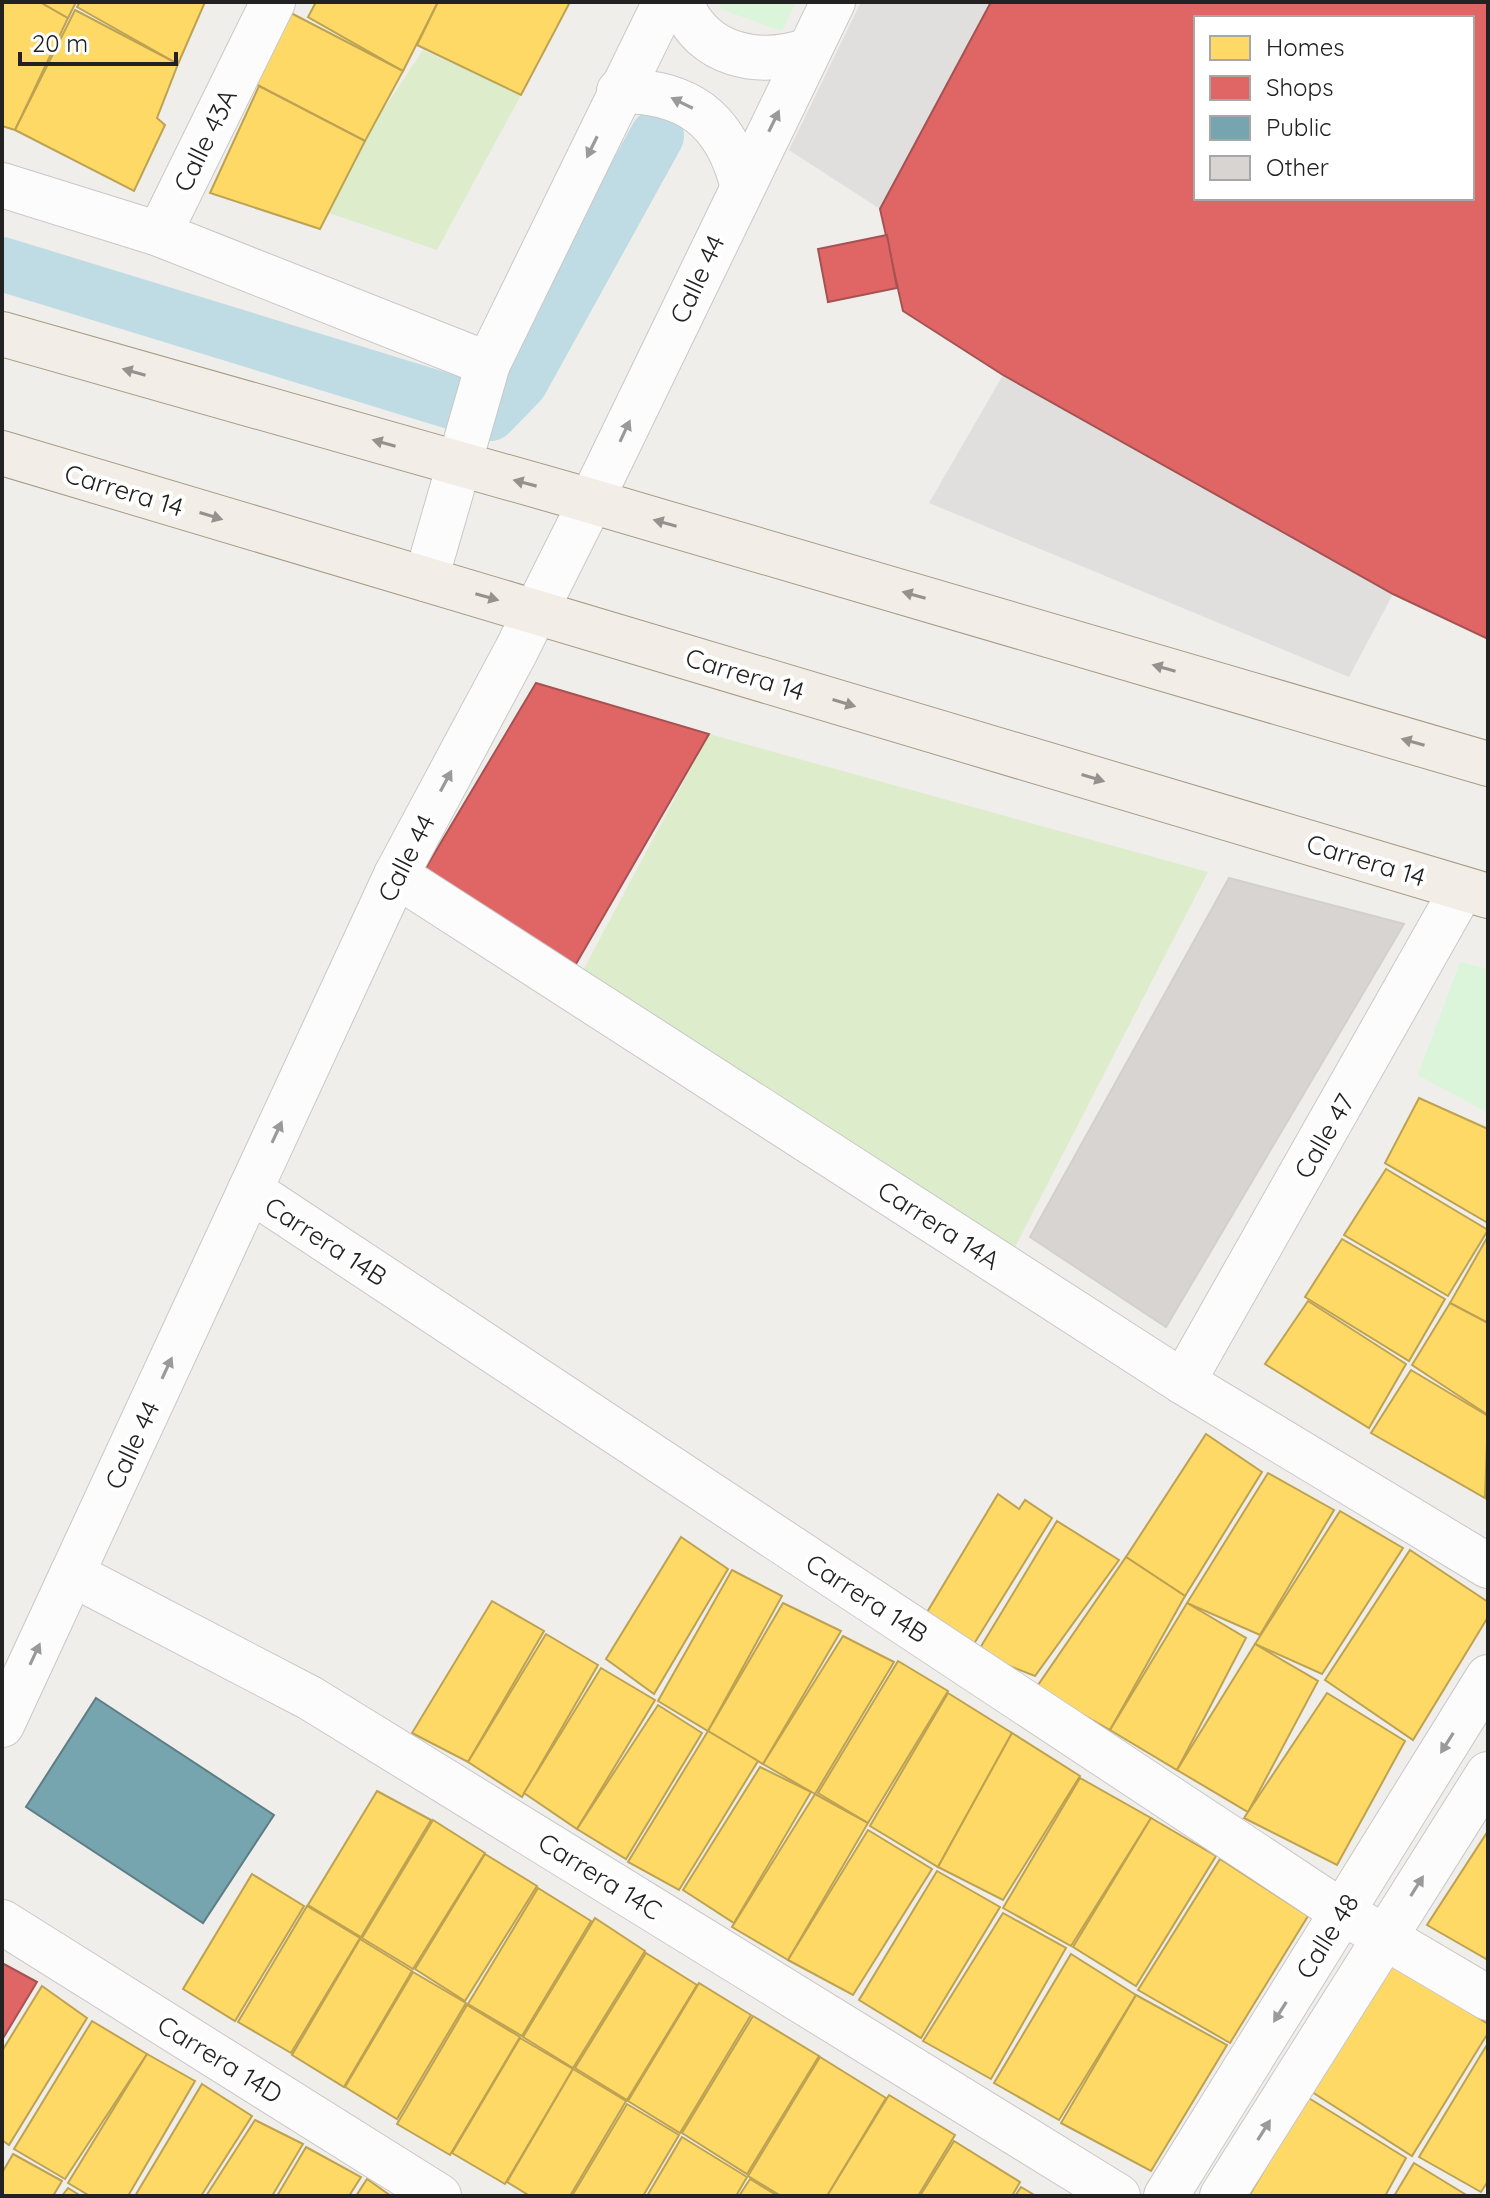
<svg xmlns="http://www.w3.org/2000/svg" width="1490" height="2198" font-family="Quicksand,sans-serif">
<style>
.grass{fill:#ddeccb}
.park{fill:#daf5da}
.parking{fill:#e0dfde}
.homes{fill:#ffd966;stroke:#bda252;stroke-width:2}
.shops{fill:#e06666;stroke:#a75252;stroke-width:2;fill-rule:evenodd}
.public{fill:#76a5af;stroke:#5d7e85;stroke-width:2}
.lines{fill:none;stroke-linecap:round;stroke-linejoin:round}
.canal{stroke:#bfdbe3;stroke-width:54}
.building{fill:#d7d4d2;stroke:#d3d0cc;stroke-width:2}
.minor-casing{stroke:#c9c8c7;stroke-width:46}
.major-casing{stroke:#a79c86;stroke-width:46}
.minor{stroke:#fdfcfc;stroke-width:44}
.major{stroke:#f3ede7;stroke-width:44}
.oneway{fill:#9a9a9a}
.oneway2{fill:#95928e}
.labels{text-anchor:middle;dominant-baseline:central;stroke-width:8;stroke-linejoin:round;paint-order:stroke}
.street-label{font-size:26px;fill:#222;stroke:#fff}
</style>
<rect width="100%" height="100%" fill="#f0eeeb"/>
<g class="grass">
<polygon points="423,50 521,95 437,250 329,213 373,125"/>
<polygon points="709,734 1208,872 1013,1251 573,989"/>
</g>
<g class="park">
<polygon points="717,2 796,2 782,31 723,10"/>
<polygon points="1460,962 1488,969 1488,1113 1418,1075"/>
</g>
<g class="parking">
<polygon points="861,2 991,2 880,209 789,150"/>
<polygon points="1003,375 1393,594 1349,677 929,503"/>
</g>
<g class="homes">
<polygon points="2,2 40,2 68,18 15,130 2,126"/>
<polygon points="40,2 76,2 68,18"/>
<polygon points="80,2 205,2 178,64 77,7"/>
<polygon points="316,2 438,2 403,71 308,17"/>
<polygon points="438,2 570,2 521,95 417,45"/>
<polygon points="75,10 178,64 157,118 165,125 134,191 15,130"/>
<polygon points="289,12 403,71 365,141 250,81"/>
<polygon points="259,86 365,141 320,229 210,193"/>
<polygon points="1419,1098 1488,1129 1488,1223 1385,1163"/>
<polygon points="1386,1169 1488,1230 1448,1296 1344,1235"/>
<polygon points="1488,1236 1488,1323 1450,1303"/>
<polygon points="1342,1239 1445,1299 1409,1361 1305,1297"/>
<polygon points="1308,1301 1406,1364 1369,1428 1265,1364"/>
<polygon points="1450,1303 1488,1323 1488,1415 1412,1365"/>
<polygon points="1411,1370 1488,1416 1485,1498 1371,1433"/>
<polygon points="1206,1434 1262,1472 1185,1596 1126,1557"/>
<polygon points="1268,1473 1334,1510 1260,1635 1187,1603"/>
<polygon points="998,1494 1019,1509 1025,1500 1052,1518 972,1647 923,1619"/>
<polygon points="1340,1511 1403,1548 1322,1674 1255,1644"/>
<polygon points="1057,1521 1119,1560 1035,1676 977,1653"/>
<polygon points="681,1537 728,1569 654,1694 606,1659"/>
<polygon points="1410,1550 1488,1602 1488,1617 1413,1740 1325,1680"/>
<polygon points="1126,1557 1185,1596 1110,1730 1036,1688"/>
<polygon points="732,1570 782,1596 708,1731 658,1701"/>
<polygon points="492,1601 544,1631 468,1762 412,1733"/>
<polygon points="783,1603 841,1631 763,1764 708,1731"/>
<polygon points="1187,1603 1246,1638 1177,1770 1110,1730"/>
<polygon points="546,1634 598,1665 522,1797 468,1762"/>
<polygon points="843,1636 894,1662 815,1794 763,1764"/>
<polygon points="1255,1644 1318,1681 1248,1812 1177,1770"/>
<polygon points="898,1661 948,1691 868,1823 818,1793"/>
<polygon points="601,1668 655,1700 577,1829 524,1793"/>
<polygon points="948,1693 1012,1733 938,1867 870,1826"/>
<polygon points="1327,1693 1405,1741 1337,1865 1244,1818"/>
<polygon points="658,1705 702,1733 626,1859 577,1829"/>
<polygon points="708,1731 758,1761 679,1890 628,1862"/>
<polygon points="1012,1733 1080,1776 1003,1900 938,1867"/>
<polygon points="760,1767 811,1792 734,1923 683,1890"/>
<polygon points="1080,1778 1151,1818 1071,1946 1003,1908"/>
<polygon points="377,1791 431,1820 361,1937 308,1905"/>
<polygon points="815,1794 868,1823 788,1960 732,1927"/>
<polygon points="1151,1818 1216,1856 1136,1986 1073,1947"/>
<polygon points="433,1820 485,1853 413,1969 362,1938"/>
<polygon points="868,1830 932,1869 853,1995 788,1960"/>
<polygon points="1488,1831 1488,1960 1427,1925"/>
<polygon points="485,1854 537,1886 465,2001 415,1969"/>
<polygon points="1220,1859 1308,1916 1230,2043 1138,1990"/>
<polygon points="937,1871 1000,1907 921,2038 859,2000"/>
<polygon points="252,1874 304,1906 235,2021 183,1989"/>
<polygon points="538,1888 591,1921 522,2036 468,2004"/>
<polygon points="307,1906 360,1938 291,2053 238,2022"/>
<polygon points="1003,1913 1066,1948 991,2079 923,2041"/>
<polygon points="595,1918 645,1951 573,2068 523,2037"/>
<polygon points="360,1939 412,1971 344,2087 292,2055"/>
<polygon points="646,1953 697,1985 627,2100 575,2068"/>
<polygon points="1071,1954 1136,1995 1059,2120 994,2083"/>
<polygon points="1393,1963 1488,2024 1488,2033 1412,2156 1312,2092"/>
<polygon points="413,1972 466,2003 397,2119 345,2087"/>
<polygon points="699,1983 751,2015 680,2133 628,2101"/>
<polygon points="42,1986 87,2018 9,2145 2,2140 2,2051"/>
<polygon points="1136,1995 1227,2045 1151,2171 1061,2123"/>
<polygon points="467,2005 520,2037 450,2155 397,2124"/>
<polygon points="753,2016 819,2056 747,2174 682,2133"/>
<polygon points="92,2021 147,2054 65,2179 14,2149"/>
<polygon points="520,2038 573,2069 505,2184 452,2153"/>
<polygon points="1488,2043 1488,2181 1481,2192 1419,2157"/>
<polygon points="147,2054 195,2081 128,2196 90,2196 68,2183"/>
<polygon points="820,2057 886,2098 827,2196 781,2196 748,2176"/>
<polygon points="573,2069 626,2101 570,2196 530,2196 507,2182"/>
<polygon points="202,2084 252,2116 201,2196 135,2196"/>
<polygon points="889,2095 955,2135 918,2196 827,2196"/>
<polygon points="1307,2097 1406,2158 1385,2196 1249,2196"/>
<polygon points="627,2104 679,2135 643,2196 572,2196"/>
<polygon points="255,2120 303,2144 272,2196 206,2196"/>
<polygon points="682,2137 747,2177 736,2196 647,2196"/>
<polygon points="954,2141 1020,2182 1012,2196 920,2196"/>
<polygon points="306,2147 361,2177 349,2196 277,2196"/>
<polygon points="13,2154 62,2181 53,2196 2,2196 2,2173"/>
<polygon points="1414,2163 1468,2196 1394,2196"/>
<polygon points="367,2179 391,2196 356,2196"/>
<polygon points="750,2179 778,2196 739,2196"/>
<polygon points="1021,2187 1036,2196 1015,2196"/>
<polygon points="68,2188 81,2196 62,2196"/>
</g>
<g class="shops">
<path d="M991,2H1488V639L1393,594L1003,375L903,311L880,209ZM1196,18H1472V198H1196Z"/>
<polygon points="887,235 897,288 828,302 818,249"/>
<polygon points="536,683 709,734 576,964 421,876"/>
<polygon points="2,1963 37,1982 2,2040"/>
</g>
<polygon class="public" points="96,1698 274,1815 203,1923 26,1807"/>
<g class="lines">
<polyline class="canal" points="2,264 490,414 521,382 657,136"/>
</g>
<polygon class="building" points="1229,878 1404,924 1166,1327 1030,1237"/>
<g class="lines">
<defs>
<g id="minor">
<path d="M681,2C702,57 759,67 809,50"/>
<path d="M619,91C687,91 725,118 742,184"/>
<polyline points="2,185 159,234 488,364"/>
<polyline points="159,234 273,2"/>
<polyline points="426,579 488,364 665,2"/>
<polyline points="396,875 1183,1382 1488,1566"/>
<polyline points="250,1190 1342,1912 1488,1998"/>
<polyline points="1183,1382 1462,889"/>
<polyline points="72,1574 310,1698 1118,2196"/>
<polyline points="2,1725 396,875 516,651 591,501 833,2"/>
<polyline points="2,1922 439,2196"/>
<polyline points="1166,2196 1488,1677"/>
<polyline points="1222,2196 1488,1774"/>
</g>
<g id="major">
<polyline points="2,334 591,501 1488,764"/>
<polyline points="2,453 1488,896"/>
</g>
</defs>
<use href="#minor" class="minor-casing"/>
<use href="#major" class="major-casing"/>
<use href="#minor" class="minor"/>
<use href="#major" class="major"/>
</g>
<defs><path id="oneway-solid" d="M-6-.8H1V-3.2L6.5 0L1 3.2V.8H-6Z" transform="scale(2)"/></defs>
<g class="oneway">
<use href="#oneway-solid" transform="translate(682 103) rotate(-154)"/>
<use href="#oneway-solid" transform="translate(774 121) rotate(-64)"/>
<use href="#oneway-solid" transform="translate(592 147) rotate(116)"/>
<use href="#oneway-solid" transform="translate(625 431) rotate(-65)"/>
<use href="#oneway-solid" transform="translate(446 781) rotate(-62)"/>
<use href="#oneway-solid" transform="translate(277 1132) rotate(-65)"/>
<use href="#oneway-solid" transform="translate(167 1368) rotate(-65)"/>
<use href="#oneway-solid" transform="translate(35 1654) rotate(-65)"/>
<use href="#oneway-solid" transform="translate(1447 1743) rotate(122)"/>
<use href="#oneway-solid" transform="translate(1417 1886) rotate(-58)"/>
<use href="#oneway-solid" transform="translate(1280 2012) rotate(122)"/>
<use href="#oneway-solid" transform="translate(1264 2130) rotate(-58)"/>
</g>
<g class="oneway2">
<use href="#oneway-solid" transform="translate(134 372) rotate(-164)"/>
<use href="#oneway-solid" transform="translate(384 443) rotate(-164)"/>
<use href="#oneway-solid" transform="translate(525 483) rotate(-165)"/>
<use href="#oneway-solid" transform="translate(211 516) rotate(17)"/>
<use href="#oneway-solid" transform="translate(665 523) rotate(-164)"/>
<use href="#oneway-solid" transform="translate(914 595) rotate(-164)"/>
<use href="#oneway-solid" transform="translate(487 597) rotate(16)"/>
<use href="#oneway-solid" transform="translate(1164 668) rotate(-164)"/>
<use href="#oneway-solid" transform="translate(844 703) rotate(17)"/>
<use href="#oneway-solid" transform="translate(1413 742) rotate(-164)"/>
<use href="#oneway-solid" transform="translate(1093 778) rotate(17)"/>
</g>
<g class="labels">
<g class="street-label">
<text transform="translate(205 140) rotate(-64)">Calle 43A</text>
<text transform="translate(697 279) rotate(-65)">Calle 44</text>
<text transform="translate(124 490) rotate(17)">Carrera 14</text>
<text transform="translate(745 674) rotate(17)">Carrera 14</text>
<text transform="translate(406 858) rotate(-63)">Calle 44</text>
<text transform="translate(1366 860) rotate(17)">Carrera 14</text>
<text transform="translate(1324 1136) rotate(-60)">Calle 47</text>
<text transform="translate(939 1225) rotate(33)">Carrera 14A</text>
<text transform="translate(326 1241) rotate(33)">Carrera 14B</text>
<text transform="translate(132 1445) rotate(-65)">Calle 44</text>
<text transform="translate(867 1598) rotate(33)">Carrera 14B</text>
<text transform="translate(600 1876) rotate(32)">Carrera 14C</text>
<text transform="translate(1327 1936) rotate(-58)">Calle 48</text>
<text transform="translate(220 2059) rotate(32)">Carrera 14D</text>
</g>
</g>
<rect width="1490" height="2198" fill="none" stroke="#222222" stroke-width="8"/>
<rect x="1194" y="16" width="280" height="184" fill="#ffffff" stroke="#a7a7a7" stroke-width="2"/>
<rect x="1210" y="36" width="40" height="24" fill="#ffd966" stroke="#a7a7a7" stroke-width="2"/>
<text x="1266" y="56" font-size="24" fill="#222222">Homes</text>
<rect x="1210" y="76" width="40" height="24" fill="#e06666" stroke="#a7a7a7" stroke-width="2"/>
<text x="1266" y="96" font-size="24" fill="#222222">Shops</text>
<rect x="1210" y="116" width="40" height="24" fill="#76a5af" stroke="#a7a7a7" stroke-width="2"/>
<text x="1266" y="136" font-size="24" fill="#222222">Public</text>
<rect x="1210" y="156" width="40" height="24" fill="#d7d4d2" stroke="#a7a7a7" stroke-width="2"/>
<text x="1266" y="176" font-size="24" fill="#222222">Other</text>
<path d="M20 52v12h156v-12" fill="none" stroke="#222222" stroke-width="4"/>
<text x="32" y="52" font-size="24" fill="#222222" stroke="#ffffff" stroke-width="6" paint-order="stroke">20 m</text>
</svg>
